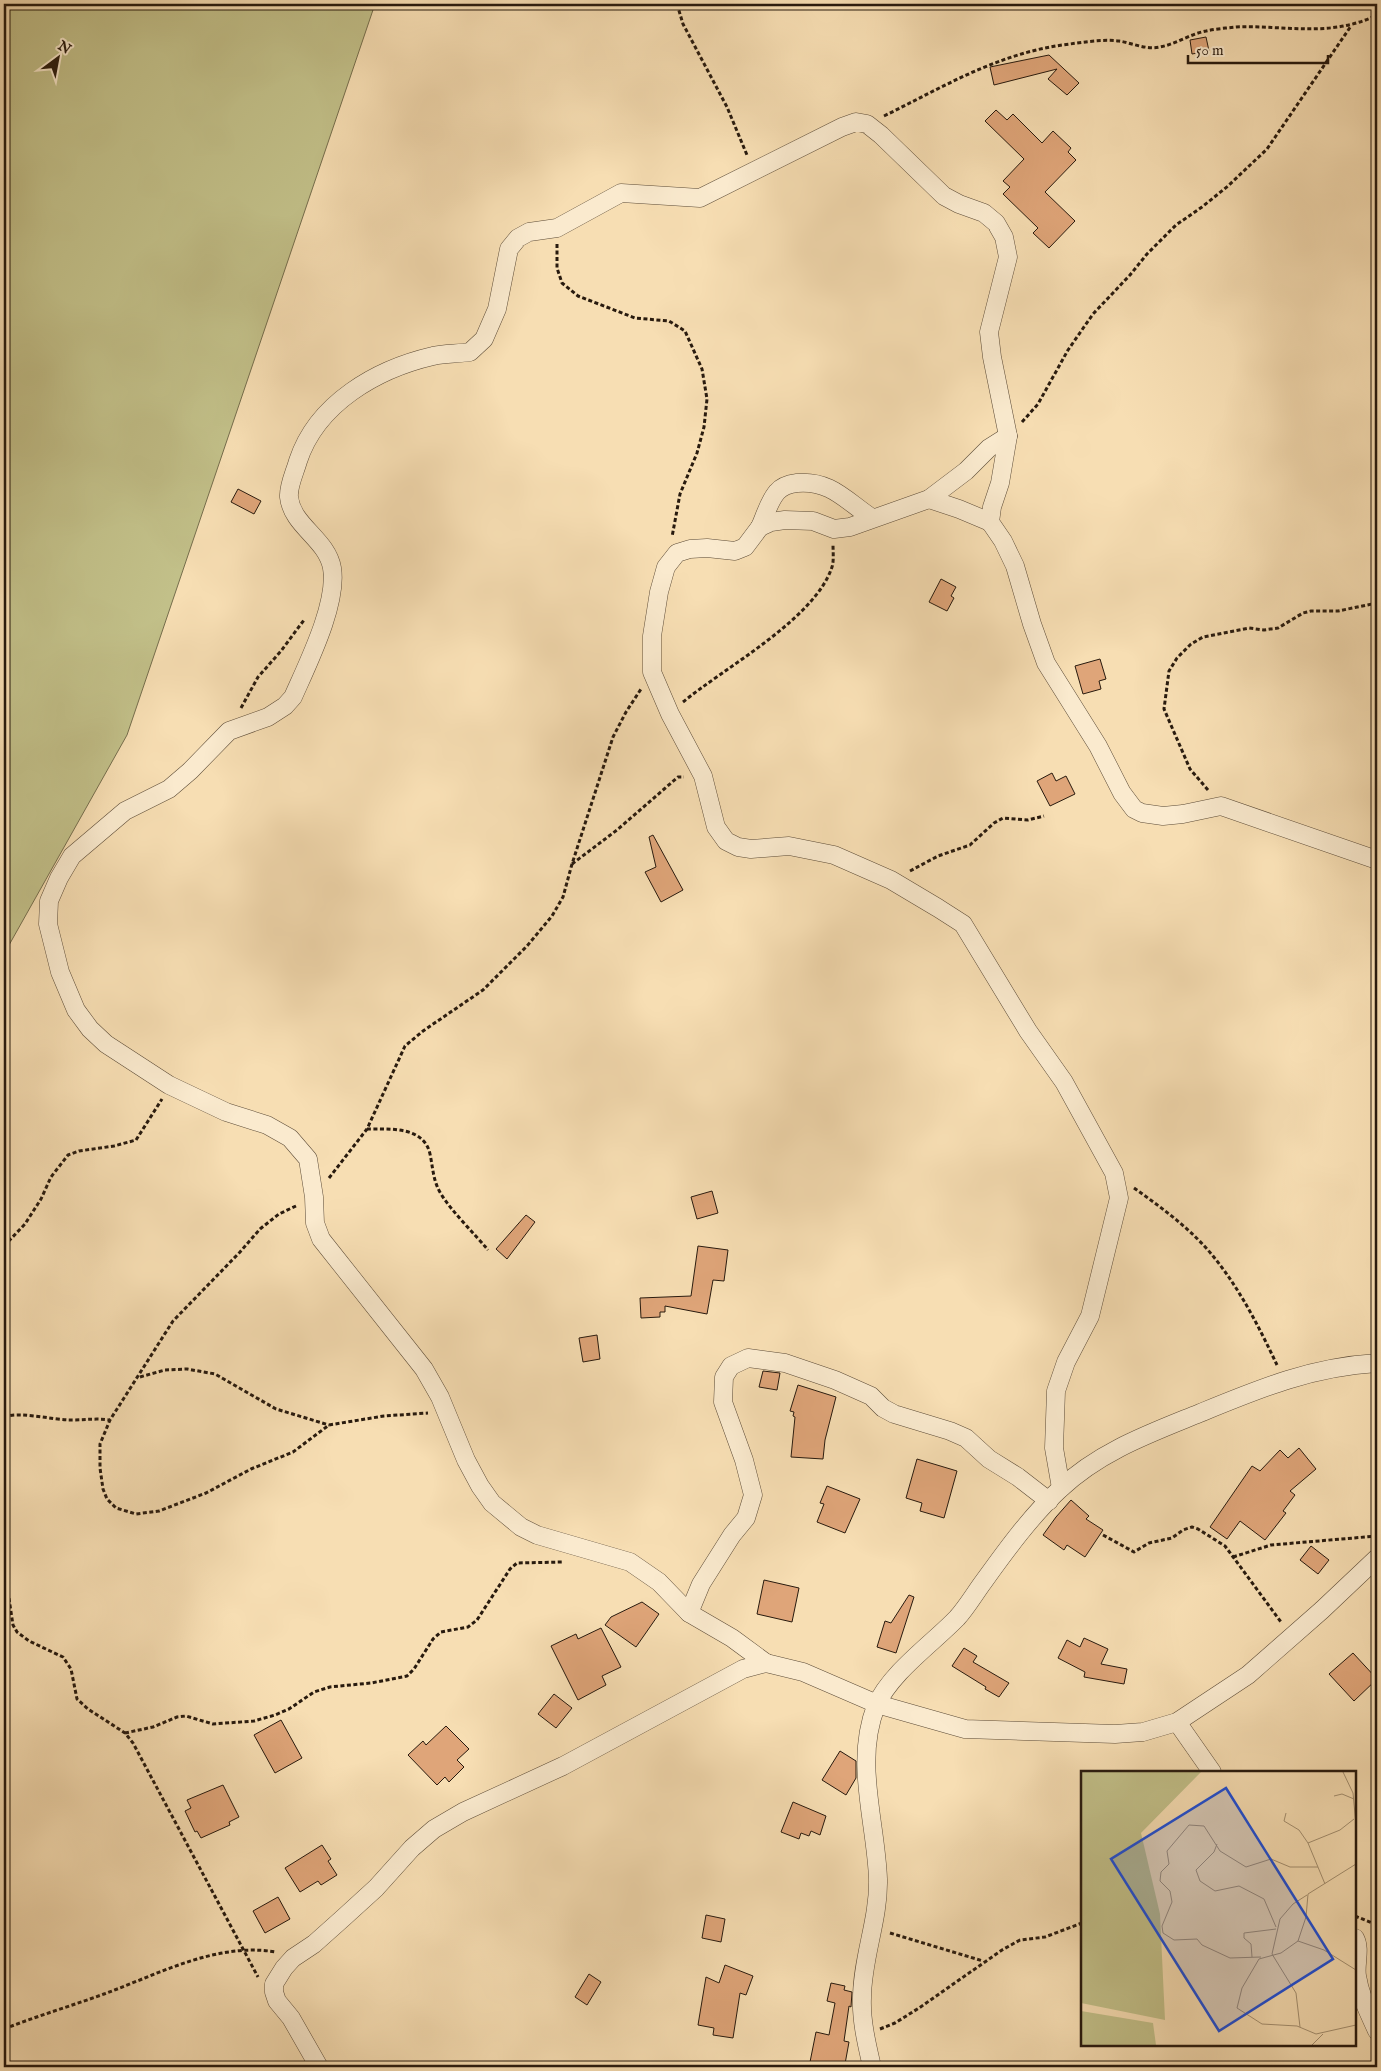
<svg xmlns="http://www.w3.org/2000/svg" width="1381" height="2071" font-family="'IM FELL English',serif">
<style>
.green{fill:#c2c089;stroke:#756d4c}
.building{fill:#dfa579;stroke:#281a0e}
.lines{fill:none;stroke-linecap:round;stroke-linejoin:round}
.minor-casing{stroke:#5c4b37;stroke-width:19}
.path{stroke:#281a0e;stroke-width:3;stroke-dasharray:4 2.5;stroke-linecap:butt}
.minor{stroke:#faeace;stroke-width:18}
.inset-road{fill:none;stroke:#a49071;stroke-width:1}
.view{fill:#1d4ed8;fill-opacity:0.15;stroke:#1d4ed8;stroke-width:2.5}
.inset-edge{fill:none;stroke:#281a0e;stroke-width:2.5}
</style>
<rect width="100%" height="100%" fill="#f7deb3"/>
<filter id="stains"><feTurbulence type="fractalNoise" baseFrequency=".004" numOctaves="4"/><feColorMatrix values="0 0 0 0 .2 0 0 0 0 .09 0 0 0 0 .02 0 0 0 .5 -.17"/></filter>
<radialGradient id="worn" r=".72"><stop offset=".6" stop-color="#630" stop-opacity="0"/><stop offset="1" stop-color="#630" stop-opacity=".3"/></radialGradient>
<polygon class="green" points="4,4 375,4 127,735 4,954"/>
<g class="building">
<polygon points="1206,37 1209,51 1192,54 1190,40"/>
<polygon points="1049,55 1079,83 1067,95 1048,79 1057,69 994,85 990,67"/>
<polygon points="996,110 1007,120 1013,114 1042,143 1053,131 1071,148 1068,152 1076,160 1045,192 1075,221 1049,248 1033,233 1038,228 1003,194 1010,187 1003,181 1024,159 985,121"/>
<polygon points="238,489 261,501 254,514 231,502"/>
<polygon points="941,579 956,587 951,596 954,598 947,611 929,602"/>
<polygon points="1100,659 1106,679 1099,681 1101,689 1083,694 1075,666"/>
<polygon points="1052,773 1056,781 1066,776 1075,794 1050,806 1037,781"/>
<polygon points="653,835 683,890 661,902 645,872 656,867 649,837"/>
<polygon points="712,1191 718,1213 697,1219 691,1197"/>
<polygon points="526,1215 535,1222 507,1259 496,1249"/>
<polygon points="698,1246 728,1250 724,1281 713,1280 707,1314 665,1306 665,1312 660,1312 660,1317 641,1318 640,1298 691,1296"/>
<polygon points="597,1335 600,1359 583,1362 579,1338"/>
<polygon points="763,1371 780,1373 777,1390 759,1387"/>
<polygon points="798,1385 836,1397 825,1440 823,1459 791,1457 795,1417 793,1416 794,1412 790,1411"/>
<polygon points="1299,1448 1316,1469 1290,1491 1295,1495 1283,1511 1286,1513 1265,1540 1240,1521 1227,1539 1210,1527 1252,1466 1260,1471 1280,1450 1288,1458"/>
<polygon points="917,1459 957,1471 944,1518 920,1511 922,1503 906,1498"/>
<polygon points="827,1486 860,1499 845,1533 817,1522 824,1504 820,1503"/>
<polygon points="1071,1500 1089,1516 1086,1519 1103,1530 1085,1557 1067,1545 1064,1550 1043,1535 1056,1517"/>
<polygon points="1311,1546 1329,1560 1318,1574 1300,1560"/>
<polygon points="764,1580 799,1588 792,1622 757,1614"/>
<polygon points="909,1595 914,1597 896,1653 877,1647 885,1621 891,1623"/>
<polygon points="642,1602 659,1614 636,1647 605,1625 611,1617"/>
<polygon points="601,1628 621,1667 602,1676 606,1685 578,1700 551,1646 576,1634 578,1639"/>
<polygon points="1084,1638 1108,1649 1101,1664 1127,1669 1124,1684 1084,1677 1085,1672 1058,1658 1067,1640 1080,1647"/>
<polygon points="964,1648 977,1656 973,1662 1009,1683 999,1697 985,1689 986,1687 952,1666"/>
<polygon points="1353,1653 1377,1679 1354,1701 1329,1674"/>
<polygon points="554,1694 572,1708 556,1728 538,1714"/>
<polygon points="281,1720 302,1758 275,1773 254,1735"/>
<polygon points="446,1726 469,1749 457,1760 464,1767 449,1782 445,1777 437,1785 408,1755 423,1741 426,1745"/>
<polygon points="840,1751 856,1761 856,1778 846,1795 822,1780"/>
<polygon points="223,1785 239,1817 229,1822 230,1825 201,1838 197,1831 195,1832 185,1811 191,1808 187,1800"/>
<polygon points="793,1802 826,1816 820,1835 811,1831 809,1836 801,1833 799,1839 781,1832"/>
<polygon points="322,1845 331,1859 328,1861 337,1875 321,1885 318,1881 300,1892 285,1868"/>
<polygon points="278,1897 290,1919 265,1933 253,1911"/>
<polygon points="706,1915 725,1919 721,1942 702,1938"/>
<polygon points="725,1965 753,1976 746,1995 740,1993 733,2038 713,2035 714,2028 698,2025 706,1977 719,1983"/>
<polygon points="589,1974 601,1982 587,2005 575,1997"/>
<polygon points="831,1983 845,1986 844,1990 852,1992 851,2007 849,2006 844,2041 849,2042 845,2064 834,2062 833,2067 809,2067 816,2032 829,2035 835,2003 827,2001"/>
</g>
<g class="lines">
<defs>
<g id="minor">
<polyline points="1008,436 989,448 966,471 929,499 850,527 834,529 813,521 785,520 771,522 760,527 745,547 735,551 707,548 690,549 677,553 666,567 659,592 652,636 652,672 670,714 703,776 716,827 726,841 738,847 751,849 789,846 834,855 891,880 938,908 963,924 1028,1031 1064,1082 1114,1173 1119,1198 1090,1316 1066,1362 1056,1391 1054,1448 1061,1488"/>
<polyline points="929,499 959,509 990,522"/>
<path d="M760,527C765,516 769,501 777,492C782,486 789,484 797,483C831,480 846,501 872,518"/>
<polyline points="689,1613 701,1584 732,1535 746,1518 753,1495 744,1460 723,1402 724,1377 731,1366 748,1358 785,1363 835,1380 871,1396 883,1408 894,1414 950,1431 966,1438 989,1459 1018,1477 1049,1501"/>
<path d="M766,1663L732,1638L689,1613L659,1582L630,1562L537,1535L521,1527L492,1503L480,1486L466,1460L440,1397L424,1369L321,1239L315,1223L314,1197L308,1159L290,1138L267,1125L226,1112L169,1085L106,1044L90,1029L76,1010L60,972L48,924L49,901L59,878L72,856L125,811L169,789L190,771L229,731L268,717L285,706L293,697C308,663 338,603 332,568C327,539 292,526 289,497C288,486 295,472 298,461C317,403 377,369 433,356C444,353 458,354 470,352L484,339L497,309L509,249L518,238L529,232L557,228L621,193L700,198L842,127L856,122L867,124L881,135L944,196L959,204L984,213L996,223L1004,237L1008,257L989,332L992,357L1008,436L1000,483L992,507L990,522L1003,541L1015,566L1032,624L1046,663L1098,746L1122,793L1134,809L1142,813L1163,816L1183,814L1221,806L1377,860"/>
<polyline points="1177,1722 1212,1772"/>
<path d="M1355,1938C1361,1949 1355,1964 1357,1976C1360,1996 1369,2013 1377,2031"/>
<polyline points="319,2067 291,2018 277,2001 274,1992 274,1984 284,1968 293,1958 314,1944 342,1919 376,1888 412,1848 434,1829 463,1812 563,1766 743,1669 766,1663 803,1672 877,1704 965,1729 1115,1734 1143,1732 1177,1722 1248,1675 1322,1610 1377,1558"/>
<path d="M872,2067C867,2045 861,2021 862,1998C862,1958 879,1920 878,1879C876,1822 854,1762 876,1706C890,1673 933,1643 957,1618C967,1607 975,1593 984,1581C1007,1549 1031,1516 1060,1489C1100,1451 1151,1433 1200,1413C1261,1388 1311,1367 1377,1363"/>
</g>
</defs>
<use href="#minor" class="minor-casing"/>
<g class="path">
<polyline points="677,4 683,24 727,107 747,155"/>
<path d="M884,116C945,86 1000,52 1070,44C1085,42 1103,39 1119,41C1132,43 1146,50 1160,47C1176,44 1190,34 1206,31C1215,29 1226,28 1236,27C1286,25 1330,38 1377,15"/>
<polyline points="557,244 557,268 562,283 578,296 635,318 669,321 685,331 702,369 707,399 704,427 697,453 680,494 672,537"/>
<polyline points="1022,422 1038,404 1068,350 1093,314 1130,275 1147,254 1176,225 1202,207 1228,186 1267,149 1351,26"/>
<path d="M683,702C724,668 815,619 832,567C834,561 833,552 833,544"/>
<polyline points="241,708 258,677 281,651 304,620"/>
<polyline points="1208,790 1190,769 1164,709 1169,671 1177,658 1191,644 1203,637 1249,628 1264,630 1278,628 1303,613 1311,611 1338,611 1377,603"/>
<polyline points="572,864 617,830 678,777 684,777"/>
<polyline points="910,871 938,856 970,845 994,823 1003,818 1028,820 1044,816"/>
<path d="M367,1129C389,1129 424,1126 430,1154C433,1168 433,1181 441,1194C452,1212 474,1233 488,1250"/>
<polyline points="329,1178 367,1129 405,1046 423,1031 483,990 527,946 552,916 563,897 572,864 613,737 626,712 641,689"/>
<path d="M1134,1188C1162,1208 1191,1229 1213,1256C1240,1289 1259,1327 1277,1365"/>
<polyline points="296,1206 279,1214 260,1229 240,1252 173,1321 110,1420 100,1444 100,1468 103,1489 107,1499 116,1508 136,1514 159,1511 206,1493 251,1469 293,1452 329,1425 384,1416 428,1413"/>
<polyline points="4,1246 25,1224 41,1199 51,1177 68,1155 79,1151 114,1146 136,1140 162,1099"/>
<polyline points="140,1377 165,1370 187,1369 215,1374 276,1409 329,1425"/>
<polyline points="4,1381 8,1392 8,1416"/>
<path d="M4,1417C22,1411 51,1420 71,1420C85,1420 96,1418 110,1420"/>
<polyline points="1103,1535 1134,1552 1149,1543 1172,1538 1183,1530 1192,1527 1198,1529 1225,1546 1281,1622"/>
<polyline points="1233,1557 1271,1545 1377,1536"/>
<polyline points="4,1566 13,1625 17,1632 29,1641 63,1657 71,1669 77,1699 88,1709 125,1733 133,1743 258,1977"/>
<polyline points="125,1733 153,1727 177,1717 186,1716 213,1724 254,1721 275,1715 289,1709 314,1692 330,1687 371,1683 407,1676 414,1669 433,1639 441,1632 468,1627 477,1620 510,1569 517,1563 562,1562"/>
<polyline points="1355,1916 1377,1925"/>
<polyline points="890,1933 983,1961"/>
<path d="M4,2029C37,2016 71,2006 104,1994C159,1974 216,1942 276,1952"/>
<polyline points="880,2029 895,2023 919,2008 1002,1950 1020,1940 1045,1937 1082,1923"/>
</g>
<use href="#minor" class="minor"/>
</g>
<g transform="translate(1081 1771)">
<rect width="275" height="275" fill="#f7deb3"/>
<path d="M0,1H120L60,62L79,143L84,249L0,232ZM0,240L72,252L75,274H0Z" fill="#c2c089"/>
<path class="inset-road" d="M262,1L272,22L275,54M253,25L261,23L273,28M205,42L203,50L218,59L227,72L244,113M227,72L259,59L273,48M136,73L133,81L115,99L119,110L134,120L158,115L183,128L195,156M275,93L227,123L225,146L217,170L200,182L178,188L161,217L156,237L181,253L216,255L235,263L275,254M217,170L243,179L275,199M171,186L170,173L163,167V162L195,158M180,186L149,187L121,174L116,168L93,169L82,162L81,155L91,131L89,120L79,110L80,101L88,93L86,80L108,54L123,55L139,80L165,96L190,88L209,96H237M219,256L215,222L191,183L199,148L212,133L226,124M231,274L242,263"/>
<path class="view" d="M145,17L252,188L138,260L30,88Z"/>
<rect width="275" height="275" class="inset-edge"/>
</g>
<rect width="1381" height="2071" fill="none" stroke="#f7deb3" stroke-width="20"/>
<rect x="5" y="5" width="1371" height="2061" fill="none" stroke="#281a0e" stroke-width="2.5"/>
<rect x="10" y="10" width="1361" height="2051" fill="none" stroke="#281a0e"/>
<g transform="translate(58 58) rotate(32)" stroke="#faeace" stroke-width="4" paint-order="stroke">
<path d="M0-4L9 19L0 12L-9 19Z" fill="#281a0e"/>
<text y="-8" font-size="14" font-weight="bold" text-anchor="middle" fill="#281a0e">N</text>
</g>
<path d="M1188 55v8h140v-8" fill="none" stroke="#281a0e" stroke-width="2.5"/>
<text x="1196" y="55" font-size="15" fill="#281a0e" stroke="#faeace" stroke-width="4" paint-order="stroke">50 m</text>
<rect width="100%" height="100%" filter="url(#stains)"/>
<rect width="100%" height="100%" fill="url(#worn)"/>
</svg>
